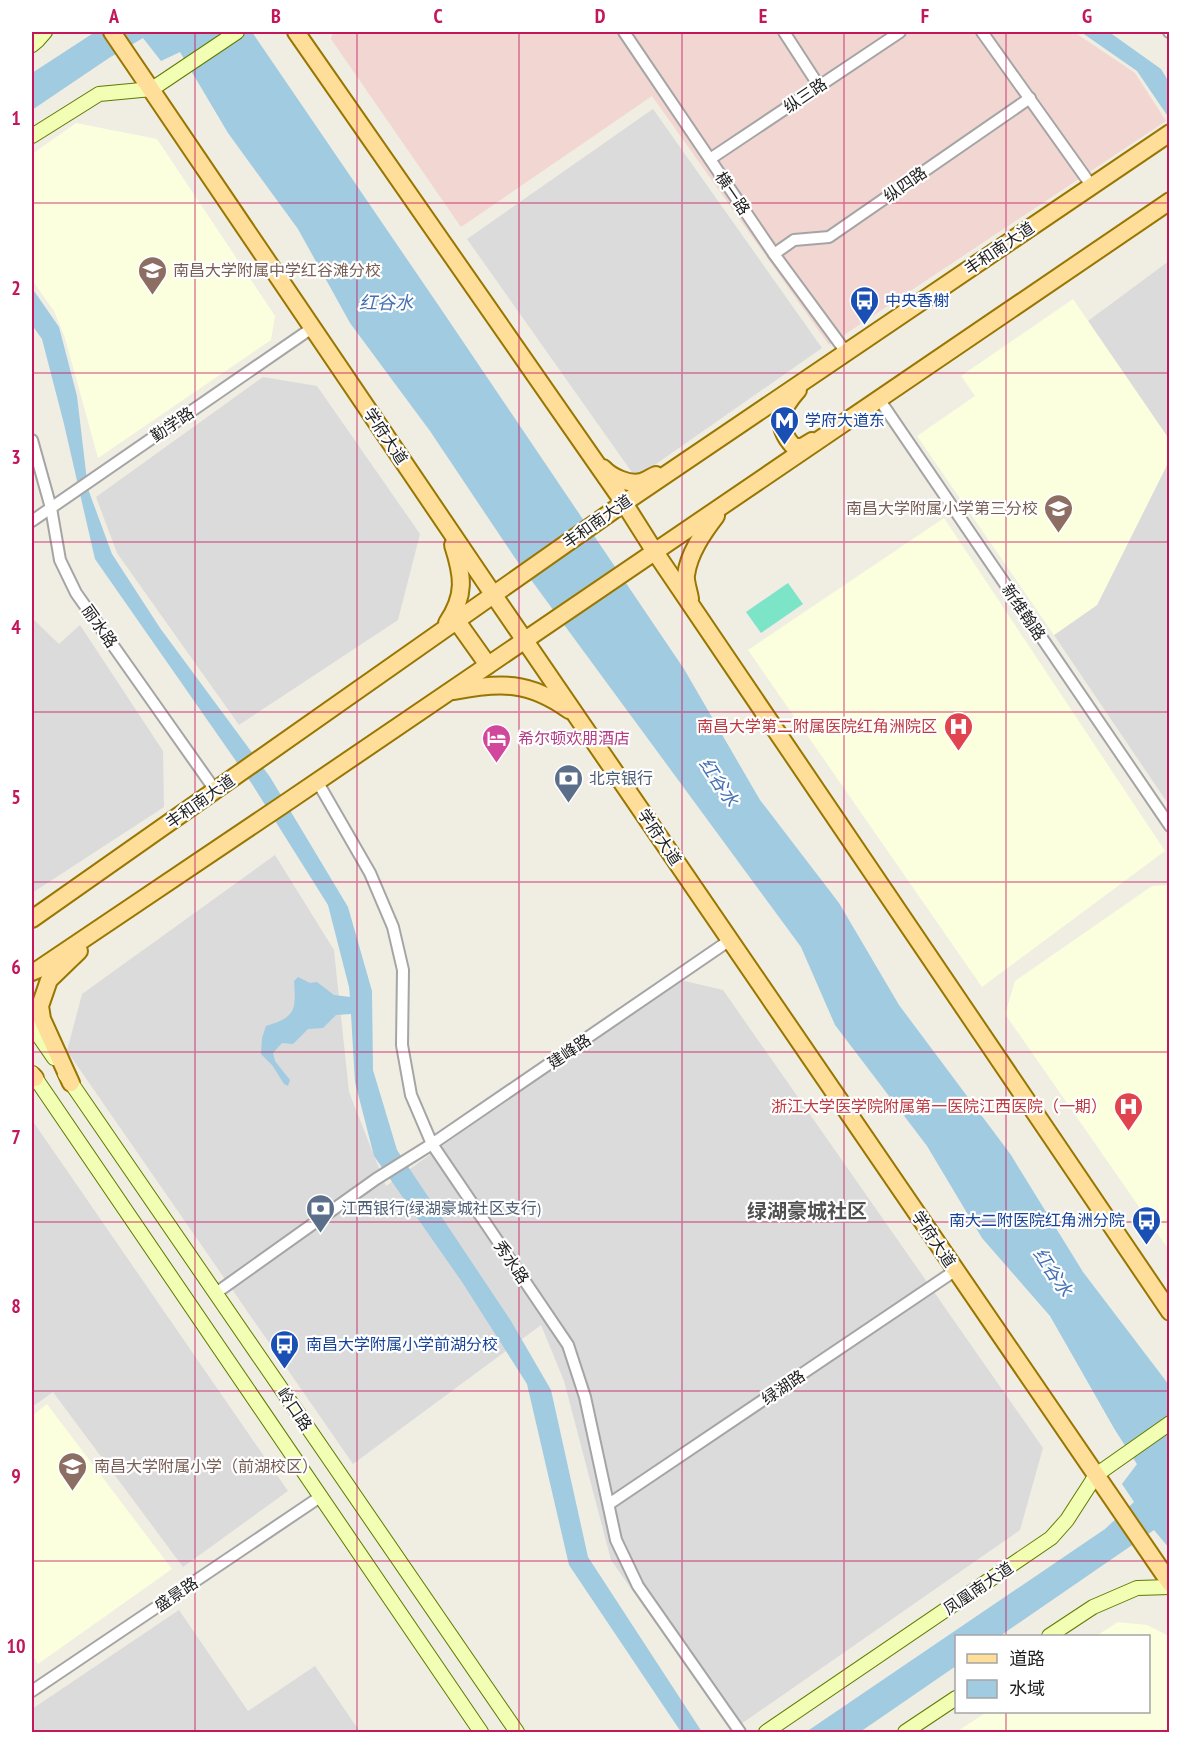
<svg xmlns="http://www.w3.org/2000/svg" width="1201" height="1764" font-family="'PT Sans Narrow','Noto Sans SC',sans-serif">
<style>
.residential{fill:#dcdbdb}
.commercial{fill:#f2d6d1}
.education{fill:#fbffdd}
.pitch{fill:#7ce4c7}
.water{fill:#a0cbe0}
.lines{fill:none;stroke-linecap:round;stroke-linejoin:round}
.street-casing{stroke:#a5a5a5;stroke-width:14}
.secondary-casing{stroke:#5f7a00;stroke-width:16}
.primary-casing{stroke:#987600;stroke-width:20}
.street{stroke:#fff;stroke-width:10}
.secondary{stroke:#f2feb3;stroke-width:14}
.primary{stroke:#ffde99;stroke-width:16}
.grid{fill:none;stroke:#c2185b;stroke-width:1.5;stroke-opacity:0.55}
.labels{text-anchor:middle;dominant-baseline:central;stroke-width:4.5;stroke-linejoin:round;paint-order:stroke}
.street-label{font-size:16px;fill:#1e1e1e;stroke:#fff}
.education-label{font-size:16px;fill:#785e54;stroke:#fff;text-anchor:start}
.transit-label{font-size:16px;fill:#164399;stroke:#fff;text-anchor:start}
.health-label{font-size:16px;fill:#be3a42;stroke:#fff;text-anchor:end}
.hotel-label{font-size:16px;fill:#b23c85;stroke:#fff;text-anchor:start}
.service-label{font-size:16px;fill:#4e5e75;stroke:#fff;text-anchor:start}
.water-label{font-size:18px;font-style:italic;fill:#4470b4;stroke:#fff}
.quarter-label{font-size:20px;font-weight:bold;fill:#515151;stroke:#fff}
.neatline{fill:none;stroke:#c2185b;stroke-width:2}
.grid-label{font-size:20px;text-anchor:middle;font-weight:bold;fill:#c2185b}
</style>
<rect width="100%" height="100%" fill="#f0ede3"/>
<g class="residential">
<polygon points="653,109 822,348 636,478 467,239"/>
<polygon points="1169,261 1169,439 1088,321"/>
<polygon points="263,377 317,386 420,534 398,620 239,725 117,553 96,497"/>
<polygon points="1169,461 1169,805 1054,635 1097,605"/>
<polygon points="32,618 59,644 80,625 163,751 164,807 32,893"/>
<polygon points="275,855 334,950 349,1092 386,1186 676,979 723,990 1043,1448 1020,1530 731,1731 611,1560 564,1381 541,1325 353,1464 67,1051 82,994"/>
<polygon points="32,1120 288,1491 183,1567 53,1392 32,1407"/>
<polygon points="179,1610 248,1711 315,1666 360,1732 32,1732 32,1709"/>
</g>
<polygon class="commercial" points="333,32 1074,32 1135,73 1166,121 829,345 652,96 461,227 331,39"/>
<g class="education">
<polygon points="76,123 157,139 275,316 271,340 98,458 65,338 54,311 32,280 32,154"/>
<polygon points="1073,299 1169,439 1169,461 1097,605 1054,635 917,436 975,396 961,376"/>
<polygon points="944,518 1165,851 982,987 748,650"/>
<polygon points="1169,885 1170,885 1169,1250 1005,1014 1015,981 1152,886"/>
<polygon points="47,1404 172,1569 38,1664 32,1655 32,1416"/>
<polygon points="1118,1622 1147,1625 1169,1636 1169,1732 956,1732 987,1712 1148,1712 1148,1636 1096,1636"/>
</g>
<polygon class="pitch" points="788,583 803,604 761,633 746,612"/>
<g class="water">
<polygon points="95,32 252,32 443,312 684,669 760,800 839,903 899,1005 1011,1155 1083,1272 1169,1385 1169,1548 1154,1530 1000,1636 956,1636 956,1666 860,1732 806,1732 1105,1529 1134,1502 1122,1484 1137,1464 1115,1430 1050,1316 982,1238 927,1146 835,1025 801,947 515,558 430,431 350,323 298,229 228,133 180,52 161,61 143,38 109,58 32,110 32,73"/>
<polygon points="1081,32 1109,32 1161,69 1169,82 1169,118 1137,71"/>
<path d="M32,288L59,327L77,396L88,489L112,554L160,628L270,777L348,907L372,991L373,1070L397,1150L511,1321L551,1390L588,1557L702,1732H681L569,1565L527,1384L462,1282L374,1156L355,1082L351,1014L336,1015L323,1028L308,1029L293,1044L282,1043L273,1053L275,1061L290,1080L288,1086L284,1084L272,1065L261,1054L262,1038L266,1026C296,1017 296,1010 294,981L298,977L310,983L317,982L334,995L350,997L349,987L328,905L252,784L95,559L64,424L42,339L32,325Z"/>
</g>
<g class="lines">
<defs>
<g id="street">
<polyline points="624,32 774,254 846,352"/>
<polyline points="784,32 819,86"/>
<polyline points="982,32 1091,185"/>
<polyline points="1169,32 1170,32"/>
<polyline points="710,159 900,32"/>
<polyline points="774,254 794,240 829,237 1030,98"/>
<polyline points="879,399 1170,826"/>
<polyline points="32,440 51,508 60,560 76,593 215,790"/>
<polyline points="32,521 312,328"/>
<polyline points="317,781 370,873 393,927 403,970 402,1045 411,1095 432,1144 568,1345 585,1397 616,1540 638,1586 740,1732"/>
<polyline points="216,1293 376,1179 432,1144 730,940"/>
<polyline points="609,1504 956,1270"/>
<polyline points="32,1691 320,1497"/>
</g>
<g id="secondary">
<polyline points="32,45 38,40 45,32"/>
<polyline points="32,136 99,94 152,89 237,32"/>
<polyline points="32,1026 54,1058"/>
<polyline points="32,1073 481,1732"/>
<polyline points="65,1074 517,1732"/>
<polyline points="1049,1636 1093,1607 1137,1588 1170,1587"/>
<polyline points="766,1732 1051,1538 1067,1520 1096,1475 1170,1423"/>
<polyline points="905,1732 956,1698"/>
</g>
<g id="primary">
<polyline points="112,32 493,594 1170,1583"/>
<polyline points="296,32 624,503 655,552 1170,1312"/>
<path d="M798,390C780,410 774,426 794,447H802L812,441"/>
<path d="M603,468C611,477 629,485 641,482C646,481 651,477 656,475"/>
<path d="M690,599C689,591 685,582 686,575C689,553 703,533 716,516"/>
<polyline points="456,620 488,665"/>
<path d="M447,623C466,595 463,576 453,545"/>
<path d="M454,691C500,682 529,681 569,710"/>
<polyline points="32,919 624,503 1170,133"/>
<polyline points="32,972 39,969 290,800 1170,201"/>
<polyline points="32,1075 35,1078"/>
<polyline points="71,1083 42,1019 40,1006 49,980 79,951"/>
</g>
</defs>
<use href="#street" class="street-casing"/>
<use href="#secondary" class="secondary-casing"/>
<use href="#primary" class="primary-casing"/>
<use href="#street" class="street"/>
<use href="#secondary" class="secondary"/>
<use href="#primary" class="primary"/>
</g>
<path class="grid" d="M195,32V1732M357,32V1732M519,32V1732M682,32V1732M844,32V1732M1006,32V1636M32,203H1170M32,373H1170M32,542H1170M32,712H1170M32,882H1170M32,1052H1170M32,1222H1170M32,1391H1170M32,1561H1170M1006,1712V1732"/>
<defs>
<symbol id="school-pin" viewBox="-11 -11 22 30"><path d="M0 17L-7.5 6A9.5 9.5 0 1 1 7.5 6Z" fill="#8d6e63" stroke="#fff"/><path d="M0-5L7-2L0 1L-7-2ZM-4 1L0 2.5L4 1V4Q0 6-4 4Z" fill="#fff"/></symbol>
<symbol id="bus-pin" viewBox="-11 -11 22 30"><path d="M0 17L-7.5 6A9.5 9.5 0 1 1 7.5 6Z" fill="#1a4fb4" stroke="#fff"/><path d="M-5-6H5V4H4V6H2V4H-2V6H-4V4H-5ZM-3.5-4V0h7V-4ZM-3.5 1.2v1.5H-2V1.2ZM2 1.2v1.5H3.5V1.2Z" fill="#fff"/></symbol>
<symbol id="metro-pin" viewBox="-11 -11 22 30"><path d="M0 17L-7.5 6A9.5 9.5 0 1 1 7.5 6Z" fill="#1a4fb4" stroke="#fff"/><path d="M-5.5 5V-5H-3L0 0L3-5H5.5V5H3V-.5L0 4L-3-.5V5Z" fill="#fff"/></symbol>
<symbol id="hospital-pin" viewBox="-11 -11 22 30"><path d="M0 17L-7.5 6A9.5 9.5 0 1 1 7.5 6Z" fill="#e0444e" stroke="#fff"/><path d="M-5-5h3v3.5h4V-5h3V5h-3V1.5h-4V5h-3Z" fill="#fff"/></symbol>
<symbol id="hotel-pin" viewBox="-11 -11 22 30"><path d="M0 17L-7.5 6A9.5 9.5 0 1 1 7.5 6Z" fill="#d1479c" stroke="#fff"/><path d="M-6-4.5h1.5V1H6V5H4.5V3h-9V5H-6ZM-4 0a1.8 1.8 0 1 1 3.6 0ZM.5 0V-2.5h3Q6-2.5 6 0Z" fill="#fff"/></symbol>
<symbol id="bank-pin" viewBox="-11 -11 22 30"><path d="M0 17L-7.5 6A9.5 9.5 0 1 1 7.5 6Z" fill="#5c6f8a" stroke="#fff"/><path d="M-6-4H6V4H-6ZM0-2.3a2.3 2.3 0 1 0 0 4.6a2.3 2.3 0 1 0 0-4.6Z" fill="#fff"/></symbol>
</defs>
<g fill-rule="evenodd">
<use href="#school-pin" x="136" y="254" width="33" height="45"/>
<use href="#bus-pin" x="848" y="284" width="33" height="45"/>
<use href="#metro-pin" x="768" y="404" width="33" height="45"/>
<use href="#school-pin" x="1042" y="492" width="33" height="45"/>
<use href="#hospital-pin" x="942" y="710" width="33" height="45"/>
<use href="#hotel-pin" x="480" y="722" width="33" height="45"/>
<use href="#bank-pin" x="552" y="762" width="33" height="45"/>
<use href="#hospital-pin" x="1112" y="1090" width="33" height="45"/>
<use href="#bank-pin" x="304" y="1192" width="33" height="45"/>
<use href="#bus-pin" x="1130" y="1204" width="33" height="45"/>
<use href="#bus-pin" x="268" y="1328" width="33" height="45"/>
<use href="#school-pin" x="56" y="1450" width="33" height="45"/>
</g>
<g class="labels">
<g class="street-label">
<text transform="translate(805 95) rotate(-34)">纵三路</text>
<text transform="translate(905 184) rotate(-35)">纵四路</text>
<text transform="translate(733 193) rotate(56)">横一路</text>
<text transform="translate(999 248) rotate(-34)">丰和南大道</text>
<text transform="translate(172 424) rotate(-34)">勤学路</text>
<text transform="translate(386 436) rotate(56)">学府大道</text>
<text transform="translate(597 521) rotate(-35)">丰和南大道</text>
<text transform="translate(1024 612) rotate(56)">新维翰路</text>
<text transform="translate(100 626) rotate(55)">丽水路</text>
<text transform="translate(200 801) rotate(-35)">丰和南大道</text>
<text transform="translate(660 837) rotate(56)">学府大道</text>
<text transform="translate(569 1051) rotate(-34)">建峰路</text>
<text transform="translate(934 1239) rotate(56)">学府大道</text>
<text transform="translate(512 1262) rotate(56)">秀水路</text>
<text transform="translate(783 1387) rotate(-34)">绿湖路</text>
<text transform="translate(295 1409) rotate(56)">岭口路</text>
<text transform="translate(978 1588) rotate(-34)">凤凰南大道</text>
<text transform="translate(176 1594) rotate(-34)">盛景路</text>
</g>
<g class="education-label">
<text x="173" y="270">南昌大学附属中学红谷滩分校</text>
<text x="1038" y="508" text-anchor="end">南昌大学附属小学第三分校</text>
<text x="94" y="1466">南昌大学附属小学（前湖校区）</text>
</g>
<g class="transit-label">
<text x="885" y="300">中央香榭</text>
<text x="805" y="420">学府大道东</text>
<text x="1125" y="1220" text-anchor="end">南大二附医院红角洲分院</text>
<text x="306" y="1344">南昌大学附属小学前湖分校</text>
</g>
<g class="health-label">
<text x="937" y="726">南昌大学第二附属医院红角洲院区</text>
<text x="1107" y="1106">浙江大学医学院附属第一医院江西医院（一期）</text>
</g>
<g class="hotel-label">
<text x="518" y="738">希尔顿欢朋酒店</text>
</g>
<g class="service-label">
<text x="589" y="778">北京银行</text>
<text x="341" y="1208">江西银行(绿湖豪城社区支行)</text>
</g>
<g class="water-label">
<text x="386" y="302">红谷水</text>
<text transform="translate(719 782) rotate(56)">红谷水</text>
<text transform="translate(1053 1272) rotate(56)">红谷水</text>
</g>
<g class="quarter-label">
<text x="807" y="1211">绿湖豪城社区</text>
</g>
</g>
<rect width="1201" height="1764" fill="none" stroke="#ffffff" stroke-width="66"/>
<rect x="955" y="1635" width="195" height="78" fill="#ffffff" stroke="#a5a5a5" stroke-width="1.5"/>
<rect x="967" y="1654" width="30" height="9" fill="#ffde99" stroke="#a5a5a5" stroke-width="1.5"/>
<text x="1009" y="1665" font-size="18" fill="#1e1e1e">道路</text>
<rect x="967" y="1680" width="30" height="18" fill="#a0cbe0" stroke="#a5a5a5" stroke-width="1.5"/>
<text x="1009" y="1695" font-size="18" fill="#1e1e1e">水域</text>
<rect x="33" y="33" width="1135" height="1698" class="neatline"/>
<g class="grid-label">
<text x="114" y="23">A</text>
<text x="276" y="23">B</text>
<text x="438" y="23">C</text>
<text x="600" y="23">D</text>
<text x="763" y="23">E</text>
<text x="925" y="23">F</text>
<text x="1087" y="23">G</text>
<text x="16" y="125">1</text>
<text x="16" y="295">2</text>
<text x="16" y="464">3</text>
<text x="16" y="634">4</text>
<text x="16" y="804">5</text>
<text x="16" y="974">6</text>
<text x="16" y="1144">7</text>
<text x="16" y="1313">8</text>
<text x="16" y="1483">9</text>
<text x="16" y="1653">10</text>
</g>
</svg>
